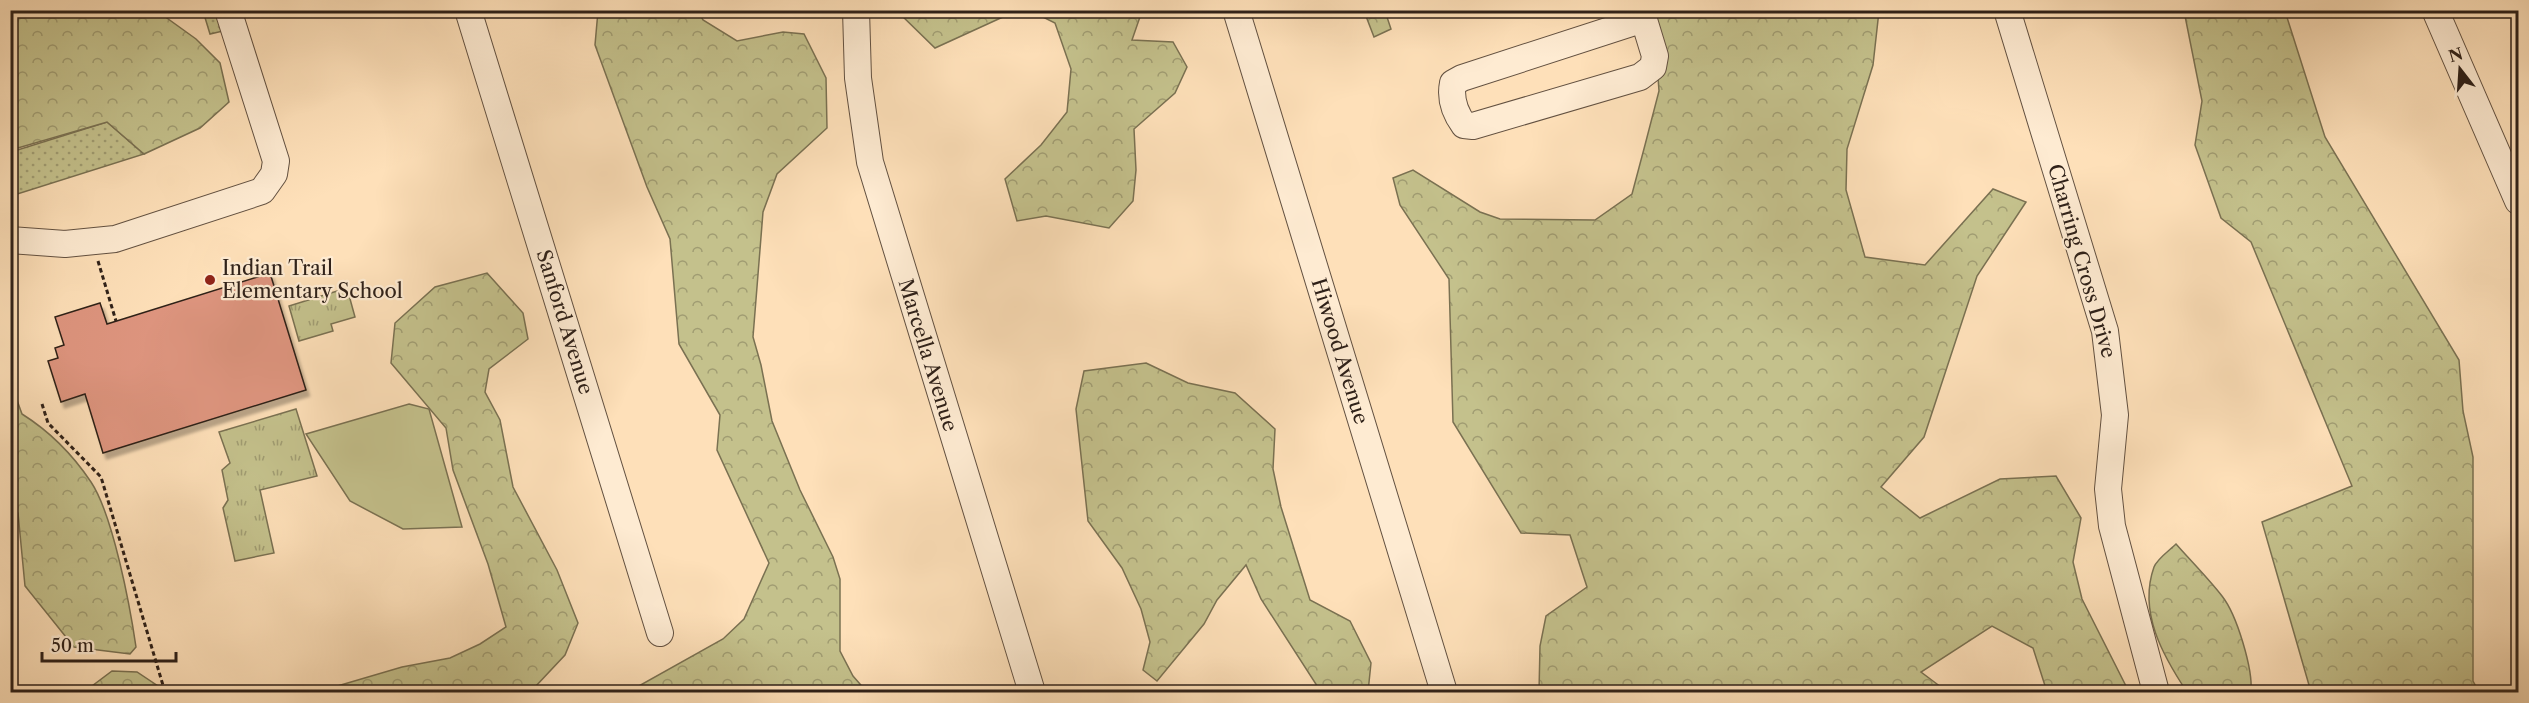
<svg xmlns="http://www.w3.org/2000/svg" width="2529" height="703" font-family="'Libre Caslon Text',serif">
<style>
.grass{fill:url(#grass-dots);stroke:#7a7152;stroke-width:1.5}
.forest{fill:url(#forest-crowns);stroke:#7a7152;stroke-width:1.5}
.park{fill:url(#park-tufts);stroke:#7a7152;stroke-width:1.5}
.garden{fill:#c4c18c;stroke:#7a7152;stroke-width:1.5}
.building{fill:#de957f;stroke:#2f2119;stroke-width:1.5;filter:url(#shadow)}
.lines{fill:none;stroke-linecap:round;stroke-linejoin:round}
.minor-casing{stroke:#635141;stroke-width:28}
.path{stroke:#2f2119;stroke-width:3;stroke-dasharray:4.5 3;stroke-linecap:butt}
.minor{stroke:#feebd2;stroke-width:26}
.poi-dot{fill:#8f2418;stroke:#feebd2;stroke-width:2}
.labels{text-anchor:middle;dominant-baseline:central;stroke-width:4.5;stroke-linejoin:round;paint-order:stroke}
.street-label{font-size:20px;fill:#2f2119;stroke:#feebd2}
.poi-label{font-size:20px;fill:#2f2119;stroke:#feebd2;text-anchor:start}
</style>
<defs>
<pattern id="grass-dots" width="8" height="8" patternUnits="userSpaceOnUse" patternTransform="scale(1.5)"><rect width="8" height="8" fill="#c4c18c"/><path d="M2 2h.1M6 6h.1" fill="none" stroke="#a09c72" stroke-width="1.8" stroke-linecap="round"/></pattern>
<pattern id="forest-crowns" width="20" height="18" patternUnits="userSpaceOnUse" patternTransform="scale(1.5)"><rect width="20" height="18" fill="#c4c18c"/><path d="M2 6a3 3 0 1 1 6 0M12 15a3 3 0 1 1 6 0" fill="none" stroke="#a09c72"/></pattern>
<pattern id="park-tufts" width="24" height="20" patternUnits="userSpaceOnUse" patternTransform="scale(1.5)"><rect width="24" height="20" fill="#c4c18c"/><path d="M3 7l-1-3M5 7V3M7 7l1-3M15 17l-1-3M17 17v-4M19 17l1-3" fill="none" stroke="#a09c72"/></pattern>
<filter id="shadow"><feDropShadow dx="3.5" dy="6" stdDeviation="1.5" flood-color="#0004"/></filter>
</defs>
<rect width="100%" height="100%" fill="#fee0b9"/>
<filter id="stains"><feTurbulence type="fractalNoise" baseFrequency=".00333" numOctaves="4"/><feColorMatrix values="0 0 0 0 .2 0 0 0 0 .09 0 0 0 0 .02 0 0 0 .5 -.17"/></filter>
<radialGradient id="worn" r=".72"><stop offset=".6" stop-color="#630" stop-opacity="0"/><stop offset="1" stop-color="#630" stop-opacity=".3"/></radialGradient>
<g class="grass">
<polygon points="203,11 216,11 223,31 210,34"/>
<polygon points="107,122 144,154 11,196 11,152"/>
</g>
<g class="forest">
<polygon points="11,10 157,11 196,39 220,63 229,102 200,128 144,154 107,122 11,150"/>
<polygon points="598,11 698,11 703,20 737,41 783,32 804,34 826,78 827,128 777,174 763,212 753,337 761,365 772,421 800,490 833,557 840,579 840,651 853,676 867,692 628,692 723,639 744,619 769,563 717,450 720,415 679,344 670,239 647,187 595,45"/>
<polygon points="897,11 1016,11 935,48"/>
<polygon points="1031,11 1142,11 1132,40 1173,42 1187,67 1175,93 1134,129 1136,170 1133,201 1109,228 1046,216 1017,221 1005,179 1041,145 1067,112 1071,69 1055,23"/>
<polygon points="1364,11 1385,11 1391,29 1374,37"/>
<polygon points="1651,11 1879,11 1873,65 1847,149 1846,190 1865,257 1925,265 1993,189 2026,202 1977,276 1924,437 1881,487 1920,518 2000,479 2056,476 2081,518 2073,562 2082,599 2129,692 2047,692 2033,648 1992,626 1921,672 1941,687 1941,692 1539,692 1540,646 1546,616 1587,587 1570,535 1521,533 1453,422 1449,279 1400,205 1393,178 1413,170 1480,212 1500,219 1595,220 1632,194 1645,145 1659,91 1654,22"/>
<polygon points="2184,11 2285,11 2325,137 2459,360 2463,411 2473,457 2473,681 2479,692 2311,692 2262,522 2352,486 2251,242 2221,218 2195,145 2202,101"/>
<polygon points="487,273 523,313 528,339 489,369 485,392 500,420 513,487 557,570 578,623 565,655 534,688 511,692 317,692 402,667 450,658 480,644 506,627 488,564 453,470 446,428 391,363 395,323 435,287"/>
<polygon points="1146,363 1188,383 1235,393 1275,429 1273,469 1281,507 1310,600 1350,621 1371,663 1368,692 1321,692 1261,599 1246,565 1217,600 1204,624 1157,681 1143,670 1150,642 1141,609 1122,568 1088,521 1076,409 1084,371"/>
<path d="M10,381L22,414C49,431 73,455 91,482C113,515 130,606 136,647L130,654L74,647L25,586L18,513L11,510Z"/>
<path d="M2176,544C2191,561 2208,578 2222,596C2237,615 2253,669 2251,692H2187C2163,656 2138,612 2154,567C2157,559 2170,550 2176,544Z"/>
<polygon points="112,671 137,672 167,692 84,692"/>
</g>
<g class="park">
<polygon points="347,288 355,317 331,324 333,331 299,341 289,306"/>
<polygon points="296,409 317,476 260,490 274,553 235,561 223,508 228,500 222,470 230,463 219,432"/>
</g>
<polygon class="garden" points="409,404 429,409 462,527 403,529 350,501 306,434"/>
<polygon class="building" points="270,273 306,390 103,453 85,394 61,402 48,361 58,358 55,348 64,345 55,317 100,303 107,324"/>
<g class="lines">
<defs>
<g id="minor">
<polyline points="468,10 660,633"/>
<polyline points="856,10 858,78 870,162 1032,692"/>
<polyline points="1236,10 1444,692"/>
<path d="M1641,10L1655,56L1653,67L1640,77L1473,126L1464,125C1455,113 1450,98 1453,83L1462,78L1644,19"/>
<polyline points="2007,10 2105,331 2115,415 2108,489 2112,526 2156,692"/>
<polyline points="2435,10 2518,201"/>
<polyline points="10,240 65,244 115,239 262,191 274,174 276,161 228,10"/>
</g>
</defs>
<use href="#minor" class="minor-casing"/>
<g class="path">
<polyline points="98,261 116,321"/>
<polyline points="42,404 48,423 101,477 165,692"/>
</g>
<use href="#minor" class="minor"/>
</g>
<circle class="poi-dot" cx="210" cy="280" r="6"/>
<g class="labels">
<g class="street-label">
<text transform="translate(2082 261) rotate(74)">Charring Cross Drive</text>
<text transform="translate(565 322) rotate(73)">Sanford Avenue</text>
<text transform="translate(1340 351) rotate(73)">Hiwood Avenue</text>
<text transform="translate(928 355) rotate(73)">Marcella Avenue</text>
</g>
<g class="poi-label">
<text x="222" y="268">Indian Trail<tspan x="222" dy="23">Elementary School</tspan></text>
</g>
</g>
<rect width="2529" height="703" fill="none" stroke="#fee0b9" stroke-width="36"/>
<rect x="12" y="12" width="2505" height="679" fill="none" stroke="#2f2119" stroke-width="3"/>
<rect x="18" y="18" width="2493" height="667" fill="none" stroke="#2f2119" stroke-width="1.5"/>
<g transform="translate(2460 69) rotate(343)" stroke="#feebd2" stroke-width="4.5" paint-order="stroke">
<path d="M0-4.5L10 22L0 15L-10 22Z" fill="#2f2119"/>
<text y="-9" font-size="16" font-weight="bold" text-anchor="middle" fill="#2f2119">N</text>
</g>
<path d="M42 652v9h134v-9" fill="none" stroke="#2f2119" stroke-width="3"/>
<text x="51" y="652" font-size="18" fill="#2f2119" stroke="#feebd2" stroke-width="4.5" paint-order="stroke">50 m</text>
<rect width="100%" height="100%" filter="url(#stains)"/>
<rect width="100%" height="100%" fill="url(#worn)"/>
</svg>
